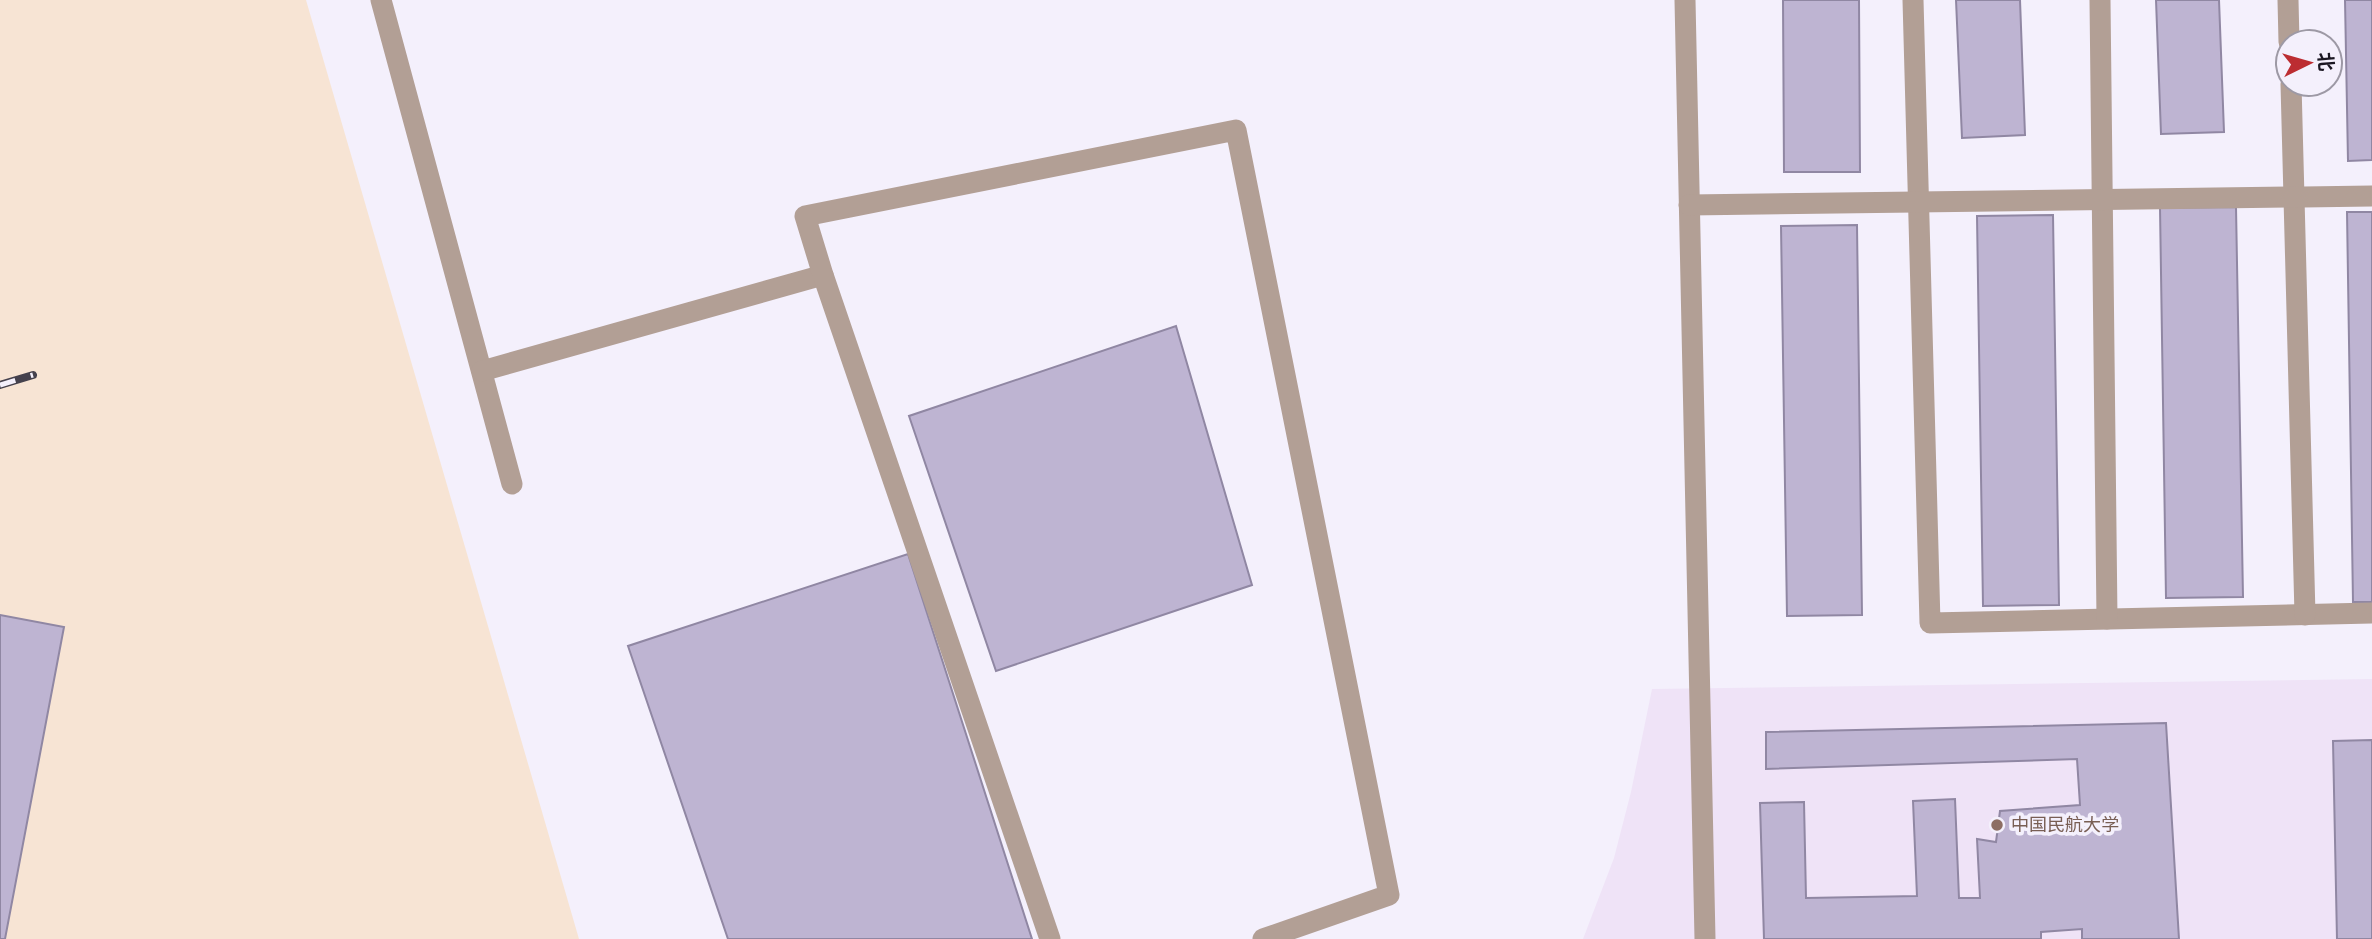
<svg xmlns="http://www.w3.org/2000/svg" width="2372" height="939" font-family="'Fira Sans','Noto Sans SC',sans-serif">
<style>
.industrial{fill:#f7e4d4}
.education{fill:#efe3f7}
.building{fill:#beb4d2;stroke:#9087a3;stroke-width:2}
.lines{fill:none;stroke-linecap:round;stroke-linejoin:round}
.minor{stroke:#b29f95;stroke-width:21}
.rail-casing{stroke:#45414d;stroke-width:8}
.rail{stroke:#f4f0fc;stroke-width:5;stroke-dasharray:16;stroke-linecap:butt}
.education-dot{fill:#8d6e63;stroke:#f4f0fc;stroke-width:2.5}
.labels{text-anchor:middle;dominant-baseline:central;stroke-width:7;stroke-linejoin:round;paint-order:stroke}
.education-label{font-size:18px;fill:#785e54;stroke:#f4f0fc;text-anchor:start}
</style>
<rect width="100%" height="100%" fill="#f4f0fc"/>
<polygon class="industrial" points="0,0 306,0 579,939 0,939"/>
<polygon class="education" points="2372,679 2372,939 1583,939 1614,858 1631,792 1652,689"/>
<g class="building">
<polygon points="1783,0 1859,0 1860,172 1784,172"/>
<polygon points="1956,0 2020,0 2025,135 1962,138"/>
<polygon points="2156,0 2219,0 2224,132 2161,134"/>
<polygon points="2345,0 2372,0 2372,160 2348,161"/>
<polygon points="2236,207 2243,597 2166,598 2160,208"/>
<polygon points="2347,212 2372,212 2372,602 2353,602"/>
<polygon points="2053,215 2059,605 1983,606 1977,216"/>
<polygon points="1857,225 1862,615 1787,616 1781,226"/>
<polygon points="1176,326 1252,585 996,671 909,416"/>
<polygon points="908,554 1032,939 728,939 628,646"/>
<polygon points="0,615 64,627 5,939 0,939"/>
<polygon points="2166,723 2179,939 2082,939 2082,929 2041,932 2041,939 1764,939 1760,803 1804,802 1806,898 1917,896 1913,801 1955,799 1959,898 1980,898 1977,839 1996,842 2000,811 2080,805 2077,759 1766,769 1766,732"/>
<polygon points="2372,740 2372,939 2337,939 2333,741"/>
</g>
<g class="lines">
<g class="minor">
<polyline points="381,0 512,484"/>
<polyline points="1685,0 1705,939"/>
<polyline points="1913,0 1930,623 2372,613"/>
<polyline points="2100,0 2107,619"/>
<polyline points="2288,0 2289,42"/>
<polyline points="2291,84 2305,615"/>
<polyline points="1689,205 2372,196"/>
<polyline points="482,371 823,275"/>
<polyline points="1050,939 823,275 805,216 1236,130 1389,895 1263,939"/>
</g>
<defs>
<polyline id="rail" points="0,385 33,375"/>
</defs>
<use href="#rail" class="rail-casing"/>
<use href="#rail" class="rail"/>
</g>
<circle class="education-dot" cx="1997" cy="825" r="7"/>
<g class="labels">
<g class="education-label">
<text x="2011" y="825">中国民航大学</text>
</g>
</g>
<g transform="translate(2309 63) rotate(85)"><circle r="33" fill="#f4f0fc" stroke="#9d99a5" stroke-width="2"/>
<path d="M0-5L12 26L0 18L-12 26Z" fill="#bc2d32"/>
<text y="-10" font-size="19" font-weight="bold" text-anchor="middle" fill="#1b1722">北</text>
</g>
</svg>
